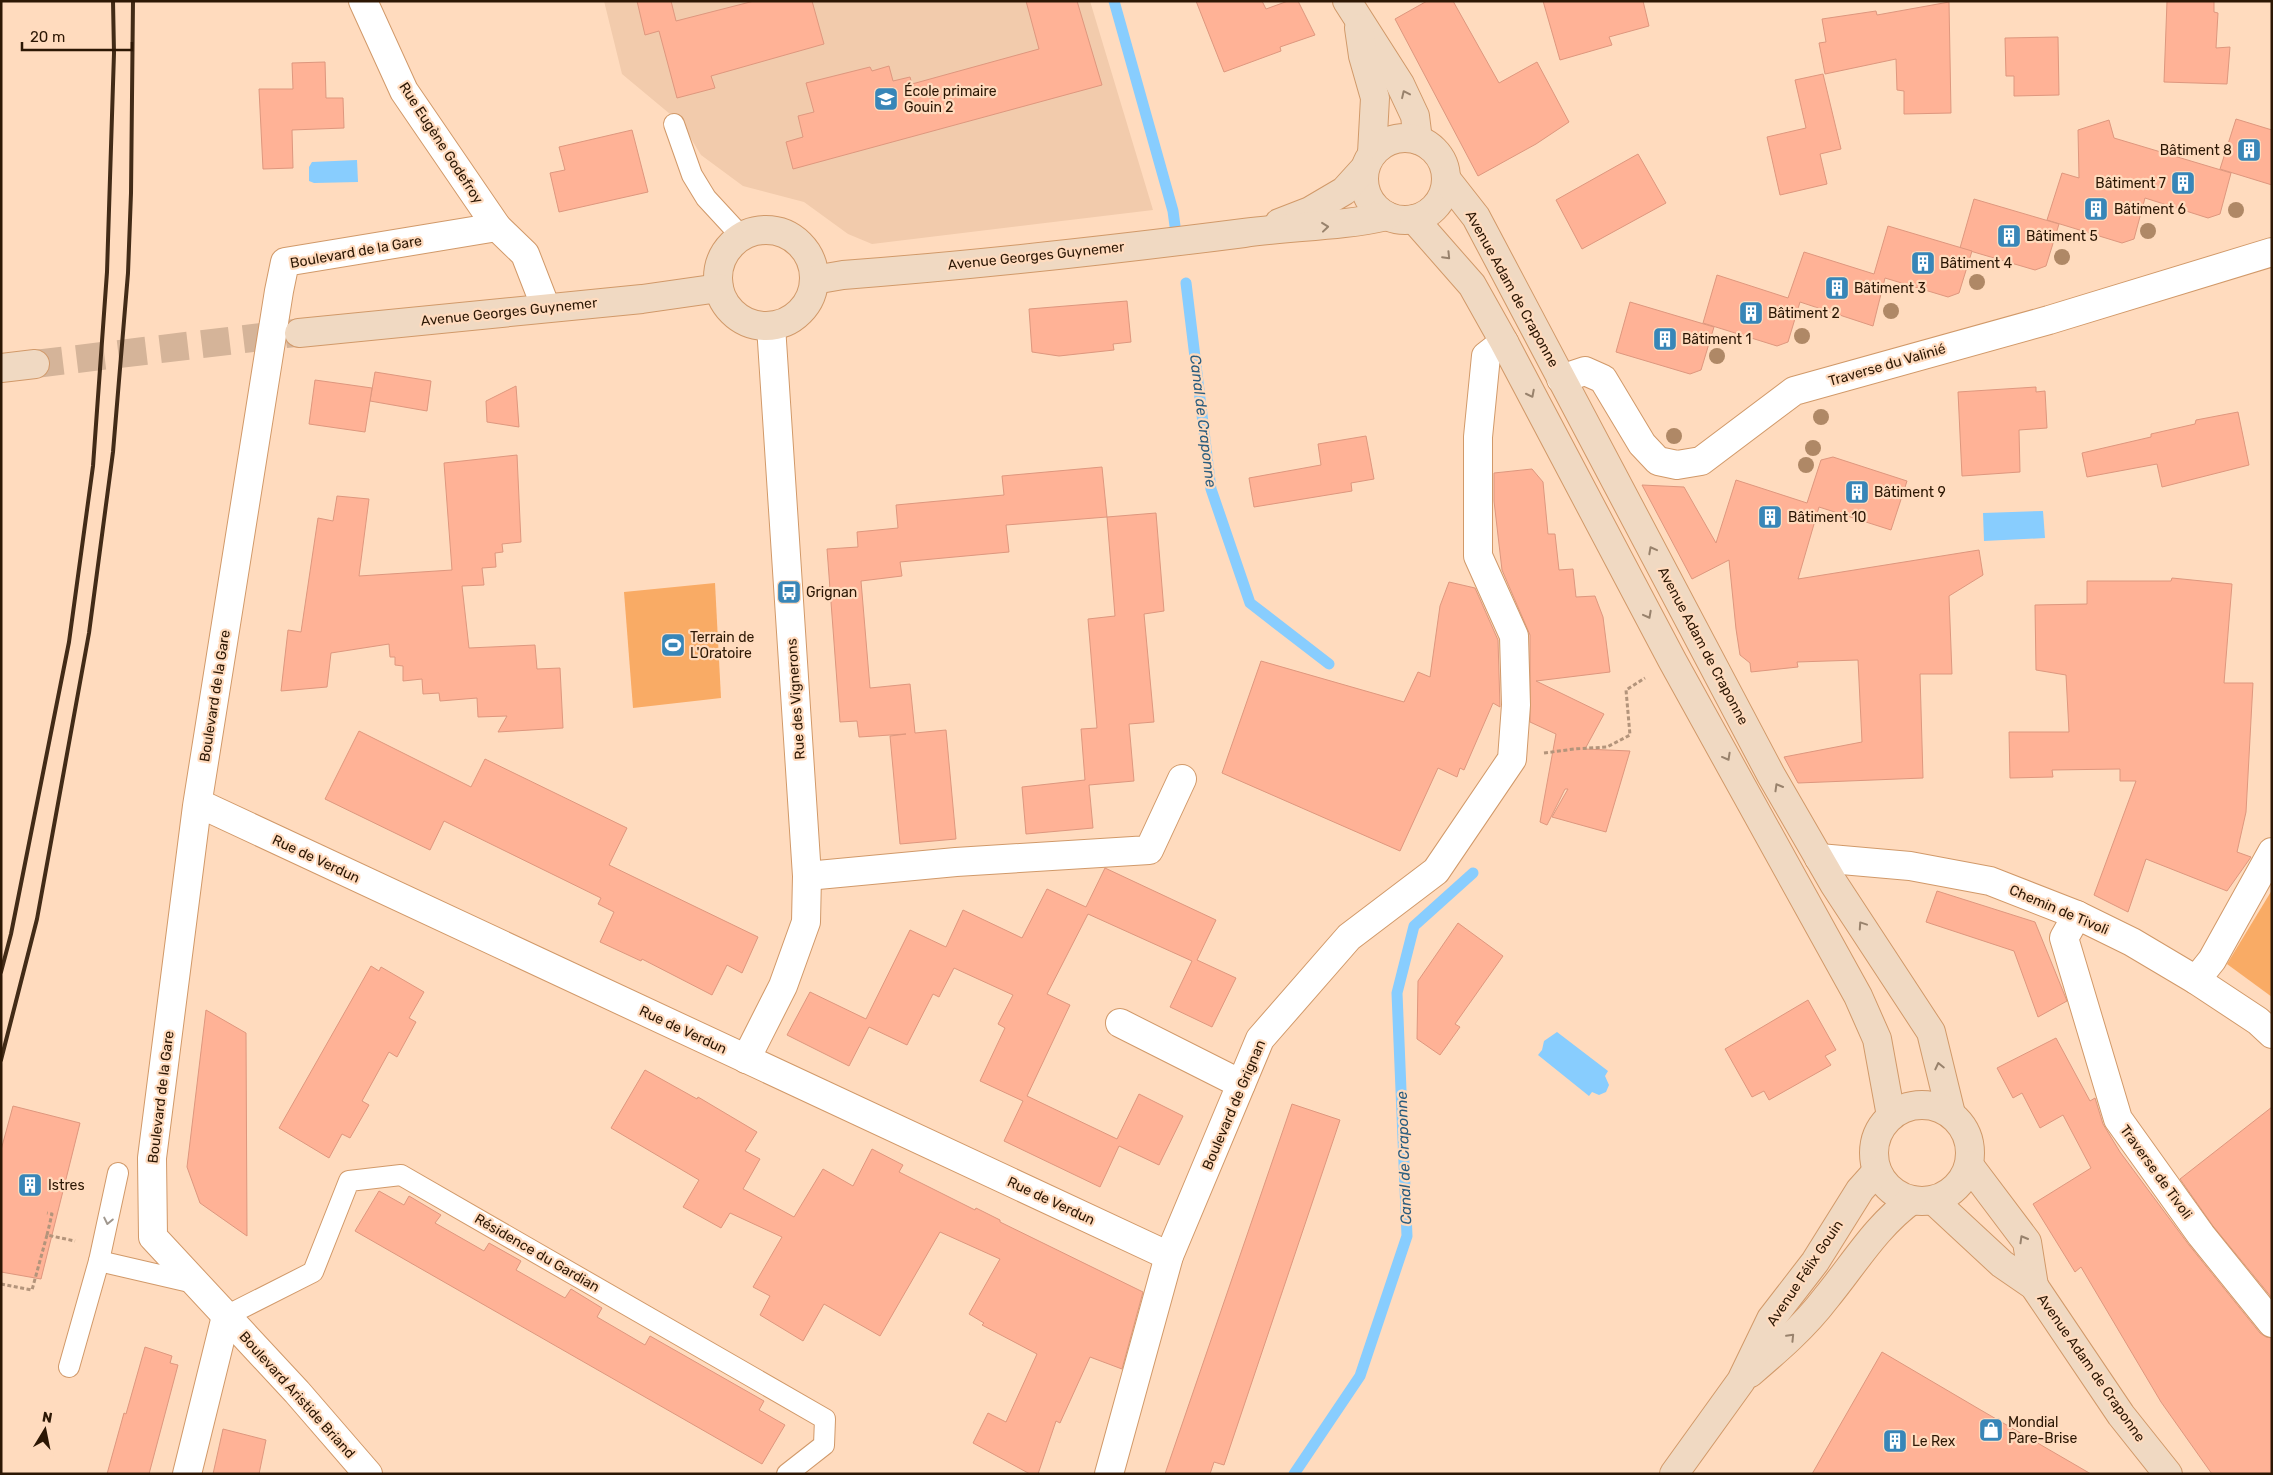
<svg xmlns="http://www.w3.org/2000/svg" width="2273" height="1475" font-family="Rubik,sans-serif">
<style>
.built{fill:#f2cbac}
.green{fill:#f9ab65}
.water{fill:#88cdfe}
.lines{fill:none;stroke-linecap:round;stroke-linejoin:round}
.stream{stroke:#88cdfe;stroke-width:11}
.building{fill:#ffb296;stroke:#de977e}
.secondary-tunnel{stroke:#d5b499;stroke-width:28;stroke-dasharray:28 14;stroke-linecap:butt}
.service-casing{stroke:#d19969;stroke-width:22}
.minor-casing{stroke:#d19969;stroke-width:30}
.tertiary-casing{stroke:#d19969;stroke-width:30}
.secondary-casing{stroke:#d19969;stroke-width:30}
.path{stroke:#b3947b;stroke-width:3;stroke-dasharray:4 2.5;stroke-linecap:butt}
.service{stroke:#fff;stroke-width:20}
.minor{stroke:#fff;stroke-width:28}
.tertiary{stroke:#fff;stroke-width:28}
.secondary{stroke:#f0d9c2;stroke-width:28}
.rail{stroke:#422b17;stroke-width:4}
.tree{fill:#af8866}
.oneway{stroke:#98826c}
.oneway2{stroke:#a0978e}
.labels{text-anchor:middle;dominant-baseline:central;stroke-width:4.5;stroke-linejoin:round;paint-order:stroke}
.poi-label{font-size:14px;fill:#2c1704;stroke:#ffdbbe;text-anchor:start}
.street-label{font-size:14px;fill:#2c1704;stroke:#ffdbbe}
.water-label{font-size:15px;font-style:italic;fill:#2a5c7e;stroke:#ffdbbe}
</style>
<rect width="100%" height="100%" fill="#ffdbbe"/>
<polygon class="built" points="604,1 1090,1 1153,210 872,244 848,234 804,202 743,186 701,155 682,124 622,74"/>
<g class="green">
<polygon points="715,583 721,698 633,708 624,592"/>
<polygon points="2272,890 2272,997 2227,964"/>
</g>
<g class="water">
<polygon points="357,160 358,182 314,183 309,181 309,167 312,162"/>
<polygon points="2043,511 2045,538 1984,541 1983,513"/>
<polygon points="1557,1032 1608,1071 1605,1076 1609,1085 1606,1092 1599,1095 1592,1092 1589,1096 1538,1055 1542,1050 1544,1041"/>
</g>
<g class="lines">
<g class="stream">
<polyline points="1114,1 1173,211 1175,226"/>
<polyline points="1186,283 1211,489 1250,603 1329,664"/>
<polyline points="1294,1474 1360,1376 1407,1236 1397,993 1414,926 1473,873"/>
</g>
</g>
<g class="building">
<polygon points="637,1 671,1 676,21 754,1 812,1 824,44 711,76 715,88 677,98 659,31 645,35"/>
<polygon points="1026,1 1077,1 1102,85 793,169 786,142 803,137 798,116 814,112 806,83 870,67 872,71 889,66 893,81 910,77 912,84 1039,49"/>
<polygon points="1196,1 1262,1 1266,9 1288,1 1298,1 1315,35 1280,47 1281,51 1224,72"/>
<polygon points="1427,1 1453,1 1499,83 1537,62 1569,122 1536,144 1478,176 1395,19"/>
<polygon points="1543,1 1643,1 1649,26 1609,37 1612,45 1560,60"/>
<polygon points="2167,1 2214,1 2214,12 2218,13 2216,48 2230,47 2227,84 2164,82"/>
<polygon points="1949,2 1951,113 1904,114 1904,91 1897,90 1896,59 1825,74 1819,43 1826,42 1822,19 1876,11 1877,15"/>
<polygon points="2058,37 2059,95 2014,96 2014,76 2006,76 2005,38"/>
<polygon points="325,62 326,98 343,98 344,128 292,130 293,168 263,169 259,89 293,89 292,63"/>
<polygon points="1823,74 1841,149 1820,154 1827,184 1780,195 1767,137 1806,128 1795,80"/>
<polygon points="2236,119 2272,130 2272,185 2220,169"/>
<polygon points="2109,120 2114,138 2231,173 2220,214 2208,218 2145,198 2134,239 2122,243 2047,220 2062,173 2079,178 2078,130"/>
<polygon points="632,130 648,192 559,212 550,173 565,170 559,147"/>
<polygon points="1638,154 1666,203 1582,249 1556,200"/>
<polygon points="1974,199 2059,224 2046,266 2035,270 1960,248"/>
<polygon points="1888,226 1972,251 1959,293 1948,297 1885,278 1873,326 1800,302 1788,342 1777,346 1703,323 1717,275 1788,298 1804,252 1874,274"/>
<polygon points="1127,301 1131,342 1113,344 1114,350 1059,356 1032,352 1029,309"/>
<polygon points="1630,302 1714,327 1701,370 1690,374 1616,352"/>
<polygon points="375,372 431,381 427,411 370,401"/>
<polygon points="315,380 372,388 365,432 309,424"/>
<polygon points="516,386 519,427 487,422 486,401"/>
<polygon points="2036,387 2036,392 2045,391 2047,428 2019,430 2020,472 1962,476 1958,392"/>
<polygon points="2238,412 2249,465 2162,487 2157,464 2087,477 2082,453 2151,437 2151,434 2195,424 2196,420"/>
<polygon points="1366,436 1374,479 1351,483 1352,491 1254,507 1249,478 1321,465 1318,444"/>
<polygon points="517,455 521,542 502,544 503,552 495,553 496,567 482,568 484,585 462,586 469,648 535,645 537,669 560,668 563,728 498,732 507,716 478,717 477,698 440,701 439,693 423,694 422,679 403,681 403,666 395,665 395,657 390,657 389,644 331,653 327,687 281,691 288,630 301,632 318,518 333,521 337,496 369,499 359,576 452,570 444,463"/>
<polygon points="1833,457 1907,481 1891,530 1819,507 1798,579 1979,550 1983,575 1949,596 1952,674 1920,674 1923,778 1798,783 1784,757 1862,742 1858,660 1797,662 1798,667 1751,672 1750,663 1740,655 1736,629 1729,560 1692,579 1642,485 1684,487 1716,543 1736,480 1807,503 1821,460"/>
<polygon points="1102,467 1107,517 1006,525 1009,552 900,562 902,576 861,581 870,688 910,684 915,733 946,730 956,839 900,844 890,736 906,734 859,737 857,721 840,722 827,549 858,547 857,532 898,528 896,505 1004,495 1002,476"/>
<polygon points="1532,469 1543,482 1548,534 1555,534 1559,570 1573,569 1576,597 1595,596 1603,617 1610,672 1536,681 1604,714 1585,749 1630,751 1606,832 1552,817 1568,789 1565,789 1547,825 1540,822 1556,734 1530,722 1530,635 1502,570 1494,501 1494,473"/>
<polygon points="1156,513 1164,611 1144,614 1154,722 1129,724 1134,781 1089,785 1093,828 1026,834 1022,787 1085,780 1081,729 1097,728 1088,619 1115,616 1107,517"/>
<polygon points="2172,578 2232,584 2224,683 2253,683 2246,812 2237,852 2251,857 2227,891 2146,859 2128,912 2094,895 2136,781 2120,781 2120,769 2052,770 2053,777 2010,778 2009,732 2069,732 2066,675 2036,670 2035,605 2087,604 2087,581 2171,581"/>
<polygon points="1449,582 1475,588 1498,640 1500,707 1493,703 1464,770 1460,768 1457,777 1438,768 1400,851 1222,773 1261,661 1404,702 1418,672 1430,677 1440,606"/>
<polygon points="359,731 471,787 485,759 627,828 609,865 758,937 742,973 727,965 712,995 642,959 641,961 600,942 614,912 598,904 601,898 444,821 430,850 325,799"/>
<polygon points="1105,868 1216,920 1197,960 1236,978 1212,1027 1170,1007 1192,961 1088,914 1047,994 1070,1005 1027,1096 1117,1139 1139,1094 1183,1116 1159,1165 1119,1146 1100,1187 1004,1141 1023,1101 980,1081 1005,1028 998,1024 1013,995 954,968 939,997 933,994 907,1045 869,1027 849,1066 787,1035 810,992 866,1019 910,930 946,947 963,910 1022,938 1047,889 1086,907"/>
<polygon points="1937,891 2035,922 2067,1001 2038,1017 2014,951 1926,922"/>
<polygon points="1458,923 1503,956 1455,1024 1460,1027 1440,1055 1417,1039 1418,981"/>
<polygon points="371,966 379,971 381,967 424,992 409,1018 416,1022 397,1057 389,1052 362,1101 369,1105 350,1138 342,1134 329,1158 279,1128"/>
<polygon points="1808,1000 1836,1050 1825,1056 1831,1065 1769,1100 1764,1091 1752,1097 1725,1049"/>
<polygon points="206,1010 246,1033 247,1236 200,1203 187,1167"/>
<polygon points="2056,1038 2090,1101 2095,1098 2103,1124 2120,1152 2189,1245 2260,1333 2266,1337 2272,1338 2272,1474 2212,1474 2161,1402 2081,1267 2075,1272 2033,1204 2091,1168 2063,1115 2040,1128 2022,1093 2013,1098 1997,1068"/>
<polygon points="645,1070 697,1099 698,1097 757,1132 745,1151 760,1159 743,1189 794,1217 823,1169 853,1186 872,1149 903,1165 899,1172 975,1210 976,1208 1000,1220 1000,1222 1143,1292 1122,1369 1090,1357 1060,1423 1056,1421 1038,1474 1030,1474 973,1443 988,1413 1006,1422 1037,1354 982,1325 984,1323 969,1314 1000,1259 940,1232 880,1336 824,1304 803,1341 760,1315 770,1296 753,1287 782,1237 730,1213 721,1228 683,1207 699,1180 611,1128"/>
<polygon points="1292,1104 1340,1120 1224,1465 1214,1462 1210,1474 1165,1474"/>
<polygon points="13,1106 80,1123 41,1279 1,1272 1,1150"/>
<polygon points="2272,1107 2272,1298 2213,1226 2180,1179"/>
<polygon points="379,1191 404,1205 409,1196 441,1215 435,1223 484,1251 489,1243 521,1261 516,1270 565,1298 571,1289 602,1308 597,1317 645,1345 650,1336 764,1401 759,1410 785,1425 762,1464 355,1231"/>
<polygon points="145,1347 172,1356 170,1363 178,1365 149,1474 107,1474 124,1413 126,1414"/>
<polygon points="1882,1352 1979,1409 2091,1474 1812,1474"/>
<polygon points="223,1429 266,1440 259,1474 213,1474"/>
</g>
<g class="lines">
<polyline class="secondary-tunnel" points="35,364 295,333"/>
<defs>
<g id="service">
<polyline points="674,124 692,175 706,198 742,237"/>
<polyline points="118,1173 99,1261 194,1283"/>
<polyline points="226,1316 313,1272 349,1181 401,1175 825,1419 824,1445 787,1474"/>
<polyline points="69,1367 99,1261"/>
</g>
<g id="minor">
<polyline points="363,1 404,91 497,227 525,254 546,308"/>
<polyline points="1561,379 1585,371 1603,379 1642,444 1658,461 1677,465 1701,461 1794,391 2049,320 2272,252"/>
<polyline points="198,803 1169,1256"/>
<polyline points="807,876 956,862 1149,850 1182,779"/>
<polyline points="2077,915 2064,938 2118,1119 2201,1235 2272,1323"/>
<polyline points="2196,980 2212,960 2272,852"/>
<polyline points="1120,1023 1241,1084"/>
<polyline points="746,1059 783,986 806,922 807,876 771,326"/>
<polyline points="187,1474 226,1316"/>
<polyline points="368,1474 297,1392 153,1237 152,1158 197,806 279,291 285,262 497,227"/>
<polyline points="1109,1474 1169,1256 1260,1039 1349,937 1436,871 1512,759 1516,705 1514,636 1478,556 1478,437 1486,356 1504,342"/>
</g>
<polyline id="tertiary" points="1819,858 1910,866 1990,881 2077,915 2132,942 2196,980 2258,1021 2272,1034"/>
<g id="secondary">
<polyline points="1347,1 1400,84 1415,116 1418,140"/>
<polyline points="1359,28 1363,56 1375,98 1372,153"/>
<circle cx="1405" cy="179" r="41"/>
<polyline points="1447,180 1476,217 1771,775 1834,884 1931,1032 1951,1114"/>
<polyline points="1414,219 1472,285 1504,342 1672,660 1858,996 1877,1039 1891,1116"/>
<polyline points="1279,223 1310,211 1344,191 1364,169"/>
<circle cx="766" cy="278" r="48"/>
<path d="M814,280L843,275C977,265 1111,250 1244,233C1292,226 1339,227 1387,216"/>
<polyline points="299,333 642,299 719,288"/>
<polyline points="1,368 35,364"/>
<circle cx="1922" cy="1153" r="48"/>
<polyline points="1969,1165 2027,1242 2034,1286"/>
<polyline points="1933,1200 2002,1264 2034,1286 2121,1415 2168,1474"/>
<path d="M1750,1373C1777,1350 1804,1327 1826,1298C1854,1264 1876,1226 1912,1200"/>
<polyline points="1674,1474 1741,1381 1771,1319 1815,1262 1860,1190 1877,1171"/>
</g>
</defs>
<use href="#service" class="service-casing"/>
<use href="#minor" class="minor-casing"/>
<use href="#tertiary" class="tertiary-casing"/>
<use href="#secondary" class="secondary-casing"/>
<g class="path">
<polyline points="1544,753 1574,749 1607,747 1630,735 1626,690 1645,678"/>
<polyline points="47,1235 52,1214 47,1213"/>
<polyline points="1,1284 32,1290 47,1235 75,1241"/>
</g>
<use href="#service" class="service"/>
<use href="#minor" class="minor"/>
<use href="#tertiary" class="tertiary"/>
<use href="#secondary" class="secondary"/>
<g class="rail">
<polyline points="1,972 11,934 69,642 93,466 107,272 114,53 113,1"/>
<polyline points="1,1060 37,919 89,633 113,452 128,273 131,193 133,1"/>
</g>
</g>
<g class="tree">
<circle cx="2236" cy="210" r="8"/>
<circle cx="2148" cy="231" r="8"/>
<circle cx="2062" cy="257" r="8"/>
<circle cx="1977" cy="282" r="8"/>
<circle cx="1891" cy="311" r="8"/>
<circle cx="1802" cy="336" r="8"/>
<circle cx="1717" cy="356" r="8"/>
<circle cx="1821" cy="417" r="8"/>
<circle cx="1674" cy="436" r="8"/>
<circle cx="1813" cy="448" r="8"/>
<circle cx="1806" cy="465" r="8"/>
</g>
<defs><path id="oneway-chevron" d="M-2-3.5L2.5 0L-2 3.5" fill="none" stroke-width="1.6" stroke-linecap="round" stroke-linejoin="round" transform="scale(1.25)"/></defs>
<g class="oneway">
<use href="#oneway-chevron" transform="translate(1405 94) rotate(-115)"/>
<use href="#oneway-chevron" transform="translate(1325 227) rotate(-6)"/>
<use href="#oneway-chevron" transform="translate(1447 256) rotate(46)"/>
<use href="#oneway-chevron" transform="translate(1531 394) rotate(63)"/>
<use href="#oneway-chevron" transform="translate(1652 550) rotate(-118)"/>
<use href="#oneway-chevron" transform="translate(1648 615) rotate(62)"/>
<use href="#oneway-chevron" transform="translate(1727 757) rotate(61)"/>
<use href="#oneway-chevron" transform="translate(1778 787) rotate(-120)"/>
<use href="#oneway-chevron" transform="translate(1862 925) rotate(-124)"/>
<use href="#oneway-chevron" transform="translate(1939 1066) rotate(-103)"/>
<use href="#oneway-chevron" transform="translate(2023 1239) rotate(-120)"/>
<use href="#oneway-chevron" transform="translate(1791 1337) rotate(-46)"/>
</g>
<use class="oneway2" href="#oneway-chevron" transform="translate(108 1221) rotate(102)"/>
<defs>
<symbol id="school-square" viewBox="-11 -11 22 22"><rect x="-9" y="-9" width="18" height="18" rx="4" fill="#3886b8" stroke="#ffdbbe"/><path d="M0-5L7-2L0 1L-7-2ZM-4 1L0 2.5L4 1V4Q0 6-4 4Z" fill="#fff"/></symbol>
<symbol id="building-square" viewBox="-11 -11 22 22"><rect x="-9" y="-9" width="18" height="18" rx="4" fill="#3886b8" stroke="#ffdbbe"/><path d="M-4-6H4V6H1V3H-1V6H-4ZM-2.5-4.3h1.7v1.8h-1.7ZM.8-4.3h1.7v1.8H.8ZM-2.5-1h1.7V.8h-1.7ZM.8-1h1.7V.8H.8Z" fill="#fff"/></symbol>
<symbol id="bus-square" viewBox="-11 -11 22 22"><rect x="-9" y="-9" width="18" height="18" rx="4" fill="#3886b8" stroke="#ffdbbe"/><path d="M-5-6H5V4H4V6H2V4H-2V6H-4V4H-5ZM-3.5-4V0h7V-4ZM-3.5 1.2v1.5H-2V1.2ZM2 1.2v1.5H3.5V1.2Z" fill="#fff"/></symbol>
<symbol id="stadium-square" viewBox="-11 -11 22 22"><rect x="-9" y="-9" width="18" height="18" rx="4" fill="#3886b8" stroke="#ffdbbe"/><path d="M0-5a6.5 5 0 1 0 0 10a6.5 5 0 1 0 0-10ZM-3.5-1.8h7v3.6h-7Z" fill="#fff"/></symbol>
<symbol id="shop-square" viewBox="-11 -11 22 22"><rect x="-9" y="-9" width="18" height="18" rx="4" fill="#3886b8" stroke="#ffdbbe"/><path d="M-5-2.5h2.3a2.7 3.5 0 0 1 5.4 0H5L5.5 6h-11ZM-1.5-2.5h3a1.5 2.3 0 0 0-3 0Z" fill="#fff"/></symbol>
</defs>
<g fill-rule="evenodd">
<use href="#school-square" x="872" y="85" width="28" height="28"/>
<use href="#building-square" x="2235" y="136" width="28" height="28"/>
<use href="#building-square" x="2169" y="169" width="28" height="28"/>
<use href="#building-square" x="2082" y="195" width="28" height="28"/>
<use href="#building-square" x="1995" y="222" width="28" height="28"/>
<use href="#building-square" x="1909" y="249" width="28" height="28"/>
<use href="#building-square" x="1823" y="274" width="28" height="28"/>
<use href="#building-square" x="1737" y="299" width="28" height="28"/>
<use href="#building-square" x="1651" y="325" width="28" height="28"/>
<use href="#building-square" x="1843" y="478" width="28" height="28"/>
<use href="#building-square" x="1756" y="503" width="28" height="28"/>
<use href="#bus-square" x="775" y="578" width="28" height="28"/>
<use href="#stadium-square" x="659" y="631" width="28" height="28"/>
<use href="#building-square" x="16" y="1171" width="28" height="28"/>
<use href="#shop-square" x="1977" y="1416" width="28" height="28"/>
<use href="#building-square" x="1881" y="1427" width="28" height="28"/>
</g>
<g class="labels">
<g class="poi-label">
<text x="904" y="91">École primaire<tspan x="904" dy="16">Gouin 2</tspan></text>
<text x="2232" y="150" text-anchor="end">Bâtiment 8</text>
<text x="2166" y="183" text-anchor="end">Bâtiment 7</text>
<text x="2114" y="209">Bâtiment 6</text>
<text x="2026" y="236">Bâtiment 5</text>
<text x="1940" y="263">Bâtiment 4</text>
<text x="1854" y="288">Bâtiment 3</text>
<text x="1768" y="313">Bâtiment 2</text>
<text x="1682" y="339">Bâtiment 1</text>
<text x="1874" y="492">Bâtiment 9</text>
<text x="1788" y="517">Bâtiment 10</text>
<text x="806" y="592">Grignan</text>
<text x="690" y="637">Terrain de<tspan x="690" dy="16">L'Oratoire</tspan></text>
<text x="48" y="1185">Istres</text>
<text x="2008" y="1422">Mondial<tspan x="2008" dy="16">Pare-Brise</tspan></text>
<text x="1912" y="1441">Le Rex</text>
</g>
<g class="street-label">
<text transform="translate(441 143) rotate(57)">Rue Eugène Godefroy</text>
<text transform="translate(356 252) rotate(-10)">Boulevard de la Gare</text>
<text transform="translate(1036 256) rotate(-6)">Avenue Georges Guynemer</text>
<text transform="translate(1512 289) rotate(61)">Avenue Adam de Craponne</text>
<text transform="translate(509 312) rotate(-6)">Avenue Georges Guynemer</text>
<text transform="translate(1887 365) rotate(-16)">Traverse du Valinié</text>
<text transform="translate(1703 646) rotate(62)">Avenue Adam de Craponne</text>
<text transform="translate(215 696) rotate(-81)">Boulevard de la Gare</text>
<text transform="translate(796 699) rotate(-94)">Rue des Vignerons</text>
<text transform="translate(316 859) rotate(25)">Rue de Verdun</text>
<text transform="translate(2059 910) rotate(23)">Chemin de Tivoli</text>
<text transform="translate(683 1030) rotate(25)">Rue de Verdun</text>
<text transform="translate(161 1097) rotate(-83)">Boulevard de la Gare</text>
<text transform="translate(1234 1105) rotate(-67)">Boulevard de Grignan</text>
<text transform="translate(2156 1172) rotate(54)">Traverse de Tivoli</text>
<text transform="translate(1051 1201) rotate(25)">Rue de Verdun</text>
<text transform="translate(537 1253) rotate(30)">Résidence du Gardian</text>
<text transform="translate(1805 1273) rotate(-56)">Avenue Félix Gouin</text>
<text transform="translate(2091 1368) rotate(55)">Avenue Adam de Craponne</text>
<text transform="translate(297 1395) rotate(48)">Boulevard Aristide Briand</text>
</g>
<g class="water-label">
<text transform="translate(1203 421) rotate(83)">Canal de Craponne</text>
<text transform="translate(1404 1158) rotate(-92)">Canal de Craponne</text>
</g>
</g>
<rect width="2273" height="1475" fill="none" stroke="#2c1704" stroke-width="5"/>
<g transform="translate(45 1430) rotate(10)" stroke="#ffdbbe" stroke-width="4" paint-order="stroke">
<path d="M0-4L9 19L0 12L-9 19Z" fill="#2c1704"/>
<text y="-8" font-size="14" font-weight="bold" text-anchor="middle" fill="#2c1704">N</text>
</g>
<path d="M22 42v8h110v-8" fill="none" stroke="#2c1704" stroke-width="2.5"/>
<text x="30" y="42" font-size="15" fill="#2c1704" stroke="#ffdbbe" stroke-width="4" paint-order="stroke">20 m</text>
</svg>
